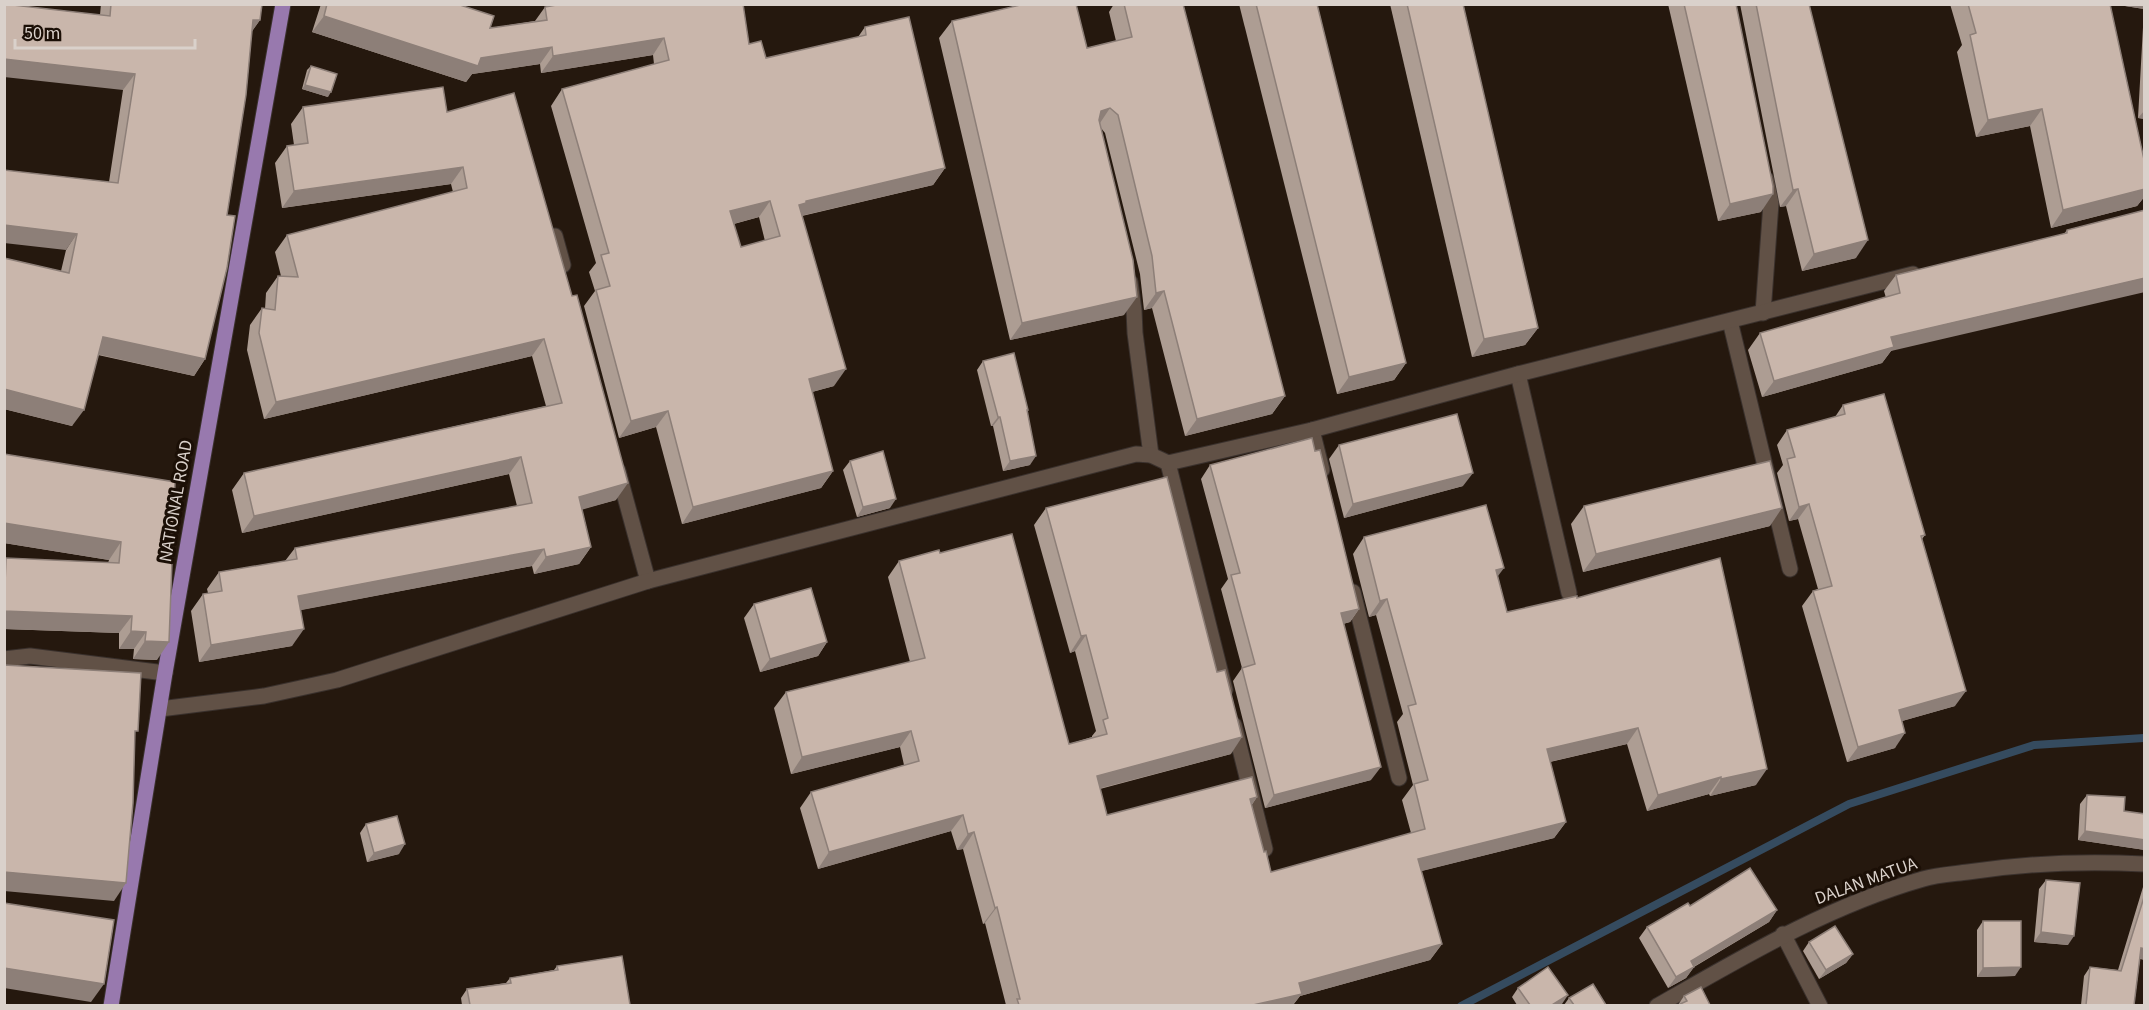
<svg xmlns="http://www.w3.org/2000/svg" width="2149" height="1010" font-family="'Source Sans 3',sans-serif">
<style>
.lines{fill:none;stroke-linecap:round;stroke-linejoin:round}
.stream{stroke:#354b5f;stroke-width:8}
.minor-casing{stroke:#3a312d;stroke-width:17}
.major-casing{stroke:#3a312d;stroke-width:17}
.minor{stroke:#615146;stroke-width:15}
.major{stroke:#9879ae;stroke-width:15}
.wall{fill:#ad9d93;fill-rule:evenodd}
.shaded-wall{fill:#8d7f78}
.building{fill:#c9b6ab;stroke:#8d7f78;stroke-width:1.5;fill-rule:evenodd}
.labels{text-anchor:middle;dominant-baseline:central;stroke-width:6;stroke-linejoin:round;paint-order:stroke}
.street-label{font-size:18px;fill:#dad1cb;stroke:#1b0f06}
</style>
<rect width="100%" height="100%" fill="#25180e"/>
<g class="lines">
<polyline class="stream" points="1461,1006 1849,804 2034,745 2144,738"/>
<defs>
<g id="minor">
<polyline points="555,236 563,265"/>
<polyline points="1130,282 1134,310 1135,333 1151,455"/>
<polyline points="1763,313 1771,203 1766,179"/>
<polyline points="1730,321 1790,569"/>
<polyline points="1518,374 1569,593"/>
<polyline points="1312,430 1322,470"/>
<polyline points="1168,463 1225,690"/>
<polyline points="618,471 648,581"/>
<polyline points="1353,592 1399,778"/>
<polyline points="4,659 30,656 165,673"/>
<polyline points="160,709 264,696 337,680 648,581 1136,454 1151,455 1168,463 1312,430 1518,374 1913,274"/>
<polyline points="1234,725 1265,849"/>
<polyline points="1783,934 1820,1006"/>
<path d="M1657,1006C1743,957 1828,906 1923,879C1937,875 1953,874 1968,872C2027,863 2085,861 2144,864"/>
</g>
<polyline id="major" points="111,1006 165,673 283,4"/>
</defs>
<use href="#minor" class="minor-casing"/>
<use href="#major" class="major-casing"/>
<use href="#minor" class="minor"/>
<use href="#major" class="major"/>
</g>
<g class="wall">
<polygon points="101,4 262,4 260,20 252,31 227,215 205,359 194,376 98,355 72,426 4,409 4,258 61,271 66,250 109,182 123,90 100,15"/>
<path d="M321,4H457L490,28L535,21L545,7L749,44L766,58L858,37L865,27L945,168L933,185L802,216L834,386L812,392L833,471L821,488L682,524L656,427L619,438L584,306L595,291L589,272L596,263L551,106L562,89L654,64L653,55L541,73L540,64L472,74L466,82L312,32ZM759,217L765,241L741,247L734,224Z"/>
<polygon points="1114,4 1183,4 1285,396 1272,414 1185,436 1152,308 1144,310 1140,274 1105,133 1101,128 1124,315 1010,340 939,38 952,21 1087,48 1116,41 1109,12"/>
<polygon points="1239,4 1317,4 1406,363 1394,380 1337,394"/>
<polygon points="1390,4 1463,4 1538,328 1525,345 1472,357"/>
<polygon points="1668,4 1736,4 1761,212 1718,221"/>
<polygon points="1740,4 1809,4 1856,258 1802,271 1786,206 1780,207"/>
<polygon points="1950,4 2110,4 2145,164 2145,196 2137,206 2051,228 2030,126 1976,137 1957,52 1962,45"/>
<polygon points="2112,4 2145,4 2145,119 2138,118 2144,9"/>
<polygon points="311,66 328,97 302,89 307,70"/>
<polygon points="303,107 447,112 616,500 582,509 591,547 579,564 534,574 532,566 300,610 292,646 199,662 191,611 203,594 208,593 207,589 219,572 285,561 295,548 517,506 509,474 242,533 232,490 244,473 546,406 532,356 264,419 247,350 250,325 262,308 265,309 266,293 278,276 281,276 275,252 287,235 453,192 451,184 282,208 275,163 287,146 294,145 291,124"/>
<polygon points="2145,210 1891,351 1882,363 1762,397 1748,350 1760,333 1886,298 1884,291 1896,275 2064,234 2067,230"/>
<polygon points="983,361 1027,411 1030,465 1003,471 993,426 991,426 977,370"/>
<polygon points="1843,405 1925,535 1922,539 1955,706 1902,721 1895,748 1847,762 1802,606 1813,591 1818,589 1798,519 1789,521 1777,473 1783,465 1777,445 1787,430 1835,417"/>
<polygon points="1339,445 1463,486 1344,518 1329,459"/>
<polygon points="4,454 175,482 157,660 133,659 134,649 119,649 119,633 4,629 4,560 6,558 108,563 109,560 4,543"/>
<polygon points="850,461 890,508 857,517 843,470"/>
<polygon points="1210,465 1359,609 1350,622 1343,624 1371,780 1265,808 1233,681 1242,668 1221,589 1228,579 1201,479"/>
<polygon points="1584,506 1770,526 1583,572 1571,524"/>
<polygon points="1046,508 1231,754 1100,789 1107,815 1257,797 1251,806 1264,852 1271,872 1411,833 1402,800 1413,785 1397,722 1403,714 1376,615 1369,617 1353,554 1364,537 1498,577 1507,612 1577,598 1756,785 1710,796 1709,794 1647,811 1627,744 1550,762 1566,822 1554,838 1421,871 1442,944 1430,960 1300,996 1293,1005 1006,1005 985,923 983,924 963,849 957,850 951,831 818,869 800,808 811,792 904,765 900,747 791,774 774,708 786,692 910,662 888,577 899,561 940,553 1069,744 1092,737 1092,736 1096,731 1075,651 1070,653 1034,525"/>
<polygon points="754,604 827,642 818,656 760,672 744,618"/>
<polygon points="2087,795 2124,811 2145,814 2145,850 2078,840 2080,804"/>
<polygon points="366,824 399,854 367,862 360,833"/>
<polygon points="2046,880 2068,945 2034,942 2039,889"/>
<polygon points="2145,885 2145,960 2140,959 2134,1005 2081,1005 2084,976 2090,967 2118,970 2143,887"/>
<polygon points="1690,906 1777,910 1769,922 1694,967 1686,978 1668,988 1639,938 1647,927"/>
<polygon points="1983,921 2015,976 1977,977 1977,930"/>
<polygon points="1809,942 1853,954 1846,963 1819,979 1803,951"/>
<polygon points="557,966 630,1005 462,1005 461,998 467,989 506,983 510,978 554,970"/>
<polygon points="1518,988 1562,1004 1559,1005 1517,1005 1512,997"/>
<polygon points="1684,996 1710,1005 1678,1005"/>
<polygon points="1569,998 1606,1005 1564,1005"/>
</g>
<g class="shaded-wall">
<polygon points="2113,4 2145,4 2145,8 2144,9"/>
<polygon points="324,16 552,47 540,64 472,74 466,82 312,32"/>
<polygon points="253,20 260,20 248,37"/>
<polygon points="664,38 653,55 541,73 553,56"/>
<polygon points="4,59 135,74 123,90 4,77"/>
<polygon points="305,85 331,92 328,97 302,89"/>
<polygon points="1110,108 1098,126 1089,128 1101,111"/>
<polygon points="2042,109 2030,126 1976,137 1988,120"/>
<polygon points="2145,110 2145,119 2138,118"/>
<polygon points="463,167 451,184 282,208 294,191"/>
<polygon points="945,168 933,185 796,217 799,205 806,201"/>
<polygon points="1798,189 1786,206 1780,207 1793,190"/>
<polygon points="2145,189 2145,196 2137,206 2051,228 2063,210"/>
<polygon points="1773,194 1761,212 1718,221 1730,204"/>
<polygon points="770,201 759,217 718,228 730,211"/>
<polygon points="4,225 77,234 66,250 4,243"/>
<polygon points="1868,240 1856,258 1802,271 1814,254"/>
<polygon points="2145,278 2145,292 1891,351 1882,363 1762,397 1774,381 1891,337"/>
<polygon points="1164,291 1152,308 1144,310 1156,293"/>
<polygon points="1137,297 1124,315 1010,340 1022,323"/>
<polygon points="1538,328 1525,345 1472,357 1484,339"/>
<polygon points="103,337 205,359 194,376 92,353"/>
<polygon points="544,339 532,356 264,419 276,402"/>
<polygon points="1406,363 1394,380 1337,394 1349,377"/>
<polygon points="846,369 834,386 797,396 809,379"/>
<polygon points="4,389 84,410 72,426 4,409"/>
<polygon points="1285,396 1272,414 1185,436 1197,419"/>
<polygon points="668,411 656,427 619,438 631,421"/>
<polygon points="998,417 1000,417 993,426 991,426"/>
<polygon points="1036,456 1030,465 1003,471 1010,461"/>
<polygon points="521,457 509,474 242,533 254,516"/>
<polygon points="833,471 821,488 682,524 693,507"/>
<polygon points="1473,473 1463,486 1344,518 1353,504"/>
<polygon points="628,483 616,500 567,514 579,497"/>
<polygon points="896,499 890,508 857,517 863,507"/>
<polygon points="1809,504 1798,519 1789,521 1799,507"/>
<polygon points="1782,508 1770,526 1583,572 1596,554"/>
<polygon points="4,523 121,542 109,560 4,543"/>
<polygon points="591,547 579,564 534,574 546,557"/>
<polygon points="544,549 532,566 286,613 298,596"/>
<polygon points="1504,568 1492,584 1496,570"/>
<polygon points="1387,599 1376,615 1369,617 1380,601"/>
<polygon points="1359,609 1350,622 1331,627 1341,613"/>
<polygon points="4,611 132,616 119,633 4,629"/>
<polygon points="304,629 292,646 199,662 211,645"/>
<polygon points="131,631 146,632 134,649 119,649"/>
<polygon points="1086,635 1075,651 1070,653 1081,636"/>
<polygon points="145,641 169,642 157,660 133,659"/>
<polygon points="827,642 818,656 760,672 770,659"/>
<polygon points="1966,691 1955,706 1888,725 1899,710"/>
<polygon points="1638,728 1627,744 1536,765 1547,749"/>
<polygon points="911,731 900,747 791,774 802,757"/>
<polygon points="1905,733 1895,748 1847,762 1858,747"/>
<polygon points="1242,737 1231,754 1086,792 1097,776"/>
<polygon points="1381,767 1371,780 1265,808 1274,795"/>
<polygon points="1767,769 1756,785 1710,796 1721,779"/>
<polygon points="1721,777 1709,794 1647,811 1658,795"/>
<polygon points="1257,797 1246,813 1250,799"/>
<polygon points="963,815 951,831 818,869 829,852"/>
<polygon points="1566,822 1554,838 1406,875 1418,859"/>
<polygon points="2085,831 2145,840 2145,850 2078,840"/>
<polygon points="974,832 963,849 957,850 968,834"/>
<polygon points="405,844 399,854 367,862 374,853"/>
<polygon points="4,872 126,883 114,901 4,891"/>
<polygon points="997,907 985,923 983,924 995,908"/>
<polygon points="1777,910 1769,922 1683,973 1691,961"/>
<polygon points="2041,932 2074,936 2068,945 2034,942"/>
<polygon points="1442,944 1430,960 1300,996 1293,1005 1253,1005 1299,983"/>
<polygon points="2141,948 2145,949 2145,960 2135,957"/>
<polygon points="1853,954 1846,963 1819,979 1826,970"/>
<polygon points="1694,967 1686,978 1668,988 1676,977"/>
<polygon points="2021,967 2015,976 1977,977 1983,968"/>
<polygon points="4,968 104,984 91,1002 4,988"/>
<polygon points="1568,995 1562,1004 1559,1005 1552,1005"/>
</g>
<g class="building">
<polygon points="4,4 110,16 111,4 262,4 260,20 253,20 246,95 227,215 235,216 227,268 205,359 103,337 84,410 4,389 4,258 69,273 77,234 4,225 4,170 118,183 135,74 4,59"/>
<path d="M327,4H457L494,16L490,28L547,20L545,7L562,4H743L749,44L761,41L766,58L866,35L865,27L909,17L945,168L806,201V203L799,205L846,369L809,379L833,471L693,507L668,411L631,421L596,290L610,286L601,255L609,253L562,89L669,60L664,38L553,56L552,47L481,58L478,66L324,16ZM770,201L780,236L741,247L730,211Z"/>
<polygon points="1024,4 1076,4 1087,48 1132,37 1124,4 1183,4 1285,396 1197,419 1164,291 1156,293 1152,256 1118,115 1110,108 1101,111 1099,120 1133,260 1137,297 1022,323 952,21"/>
<polygon points="1256,4 1317,4 1406,363 1349,377"/>
<polygon points="1407,4 1463,4 1538,328 1484,339"/>
<polygon points="1684,4 1736,4 1773,186 1773,194 1730,204"/>
<polygon points="1756,4 1809,4 1868,240 1814,254 1798,189 1793,190"/>
<polygon points="1968,4 2110,4 2145,164 2145,189 2063,210 2042,109 1988,120 1970,35 1976,33"/>
<polygon points="311,66 337,74 331,92 305,85"/>
<polygon points="443,87 447,112 514,93 572,296 577,295 628,483 579,497 591,547 546,557 544,549 298,596 304,629 211,645 203,594 222,591 219,572 297,559 295,548 532,503 521,457 254,516 244,473 562,403 544,339 276,402 259,333 262,308 275,310 278,276 298,277 287,235 467,188 463,167 294,191 287,146 308,143 303,107"/>
<polygon points="2145,210 2145,278 1891,337 1894,347 1774,381 1760,333 1900,293 1896,275 2067,233 2067,230"/>
<polygon points="1014,353 1028,410 1027,410 1036,456 1010,461 1000,417 998,417 983,361"/>
<polygon points="1884,394 1925,535 1921,536 1966,691 1899,710 1905,733 1858,747 1813,591 1832,586 1809,504 1799,507 1787,459 1795,457 1787,430 1845,414 1843,405"/>
<polygon points="1457,414 1473,473 1353,504 1339,445"/>
<polygon points="1312,438 1315,451 1320,450 1359,609 1341,613 1381,767 1274,795 1242,668 1255,664 1231,575 1240,573 1210,465"/>
<polygon points="883,451 896,499 863,507 850,461"/>
<polygon points="4,454 175,482 169,642 145,641 146,632 131,631 132,616 4,611 6,558 119,563 121,542 4,523"/>
<polygon points="1770,461 1782,508 1596,554 1584,506"/>
<polygon points="1167,477 1217,672 1225,670 1242,737 1097,776 1107,815 1252,777 1257,797 1250,799 1264,852 1266,851 1271,872 1425,829 1414,784 1428,780 1408,706 1416,704 1387,599 1380,601 1364,537 1486,505 1504,568 1496,570 1507,612 1577,596 1577,598 1720,558 1767,769 1721,779 1721,777 1658,795 1638,728 1547,749 1566,822 1418,859 1442,944 1299,983 1302,994 1253,1005 1019,1005 1017,999 1020,999 997,907 995,908 974,832 968,834 963,815 829,852 811,792 919,761 911,731 802,757 786,692 925,658 899,561 939,550 940,553 1012,534 1069,744 1107,734 1103,720 1108,718 1086,635 1081,636 1046,508"/>
<polygon points="811,588 827,642 770,659 754,604"/>
<polygon points="4,665 141,673 138,731 135,731 133,803 126,883 4,872"/>
<polygon points="2087,795 2125,797 2124,811 2145,814 2145,840 2085,831"/>
<polygon points="397,816 405,844 374,853 366,824"/>
<polygon points="1750,868 1777,910 1691,961 1694,967 1676,977 1647,927 1688,903 1690,906"/>
<polygon points="2046,880 2080,883 2074,936 2041,932"/>
<polygon points="2145,894 2145,949 2141,948 2134,1005 2086,1005 2090,967 2121,971"/>
<polygon points="4,903 114,920 104,984 4,968"/>
<polygon points="1983,921 2021,921 2021,967 1983,968"/>
<polygon points="1835,926 1853,954 1826,970 1809,942"/>
<polygon points="622,956 630,1005 470,1005 467,989 511,983 510,978 558,970 557,966"/>
<polygon points="1548,967 1568,995 1552,1005 1530,1005 1518,988"/>
<polygon points="1593,984 1606,1005 1574,1005 1569,998"/>
<polygon points="1701,987 1710,1005 1678,1005 1687,1001 1684,996"/>
</g>
<g class="labels">
<g class="street-label">
<text transform="translate(176 501) rotate(-80)">NATIONAL ROAD</text>
<text transform="translate(1866 881) rotate(-20)">DALAN MATUA</text>
</g>
</g>
<rect width="2149" height="1010" fill="none" stroke="#dad1cb" stroke-width="12"/>
<path d="M15 39v9h180v-9" fill="none" stroke="#dad1cb" stroke-width="3"/>
<text x="24" y="39" font-size="18" fill="#dad1cb" stroke="#1b0f06" stroke-width="4.5" paint-order="stroke">50 m</text>
</svg>
